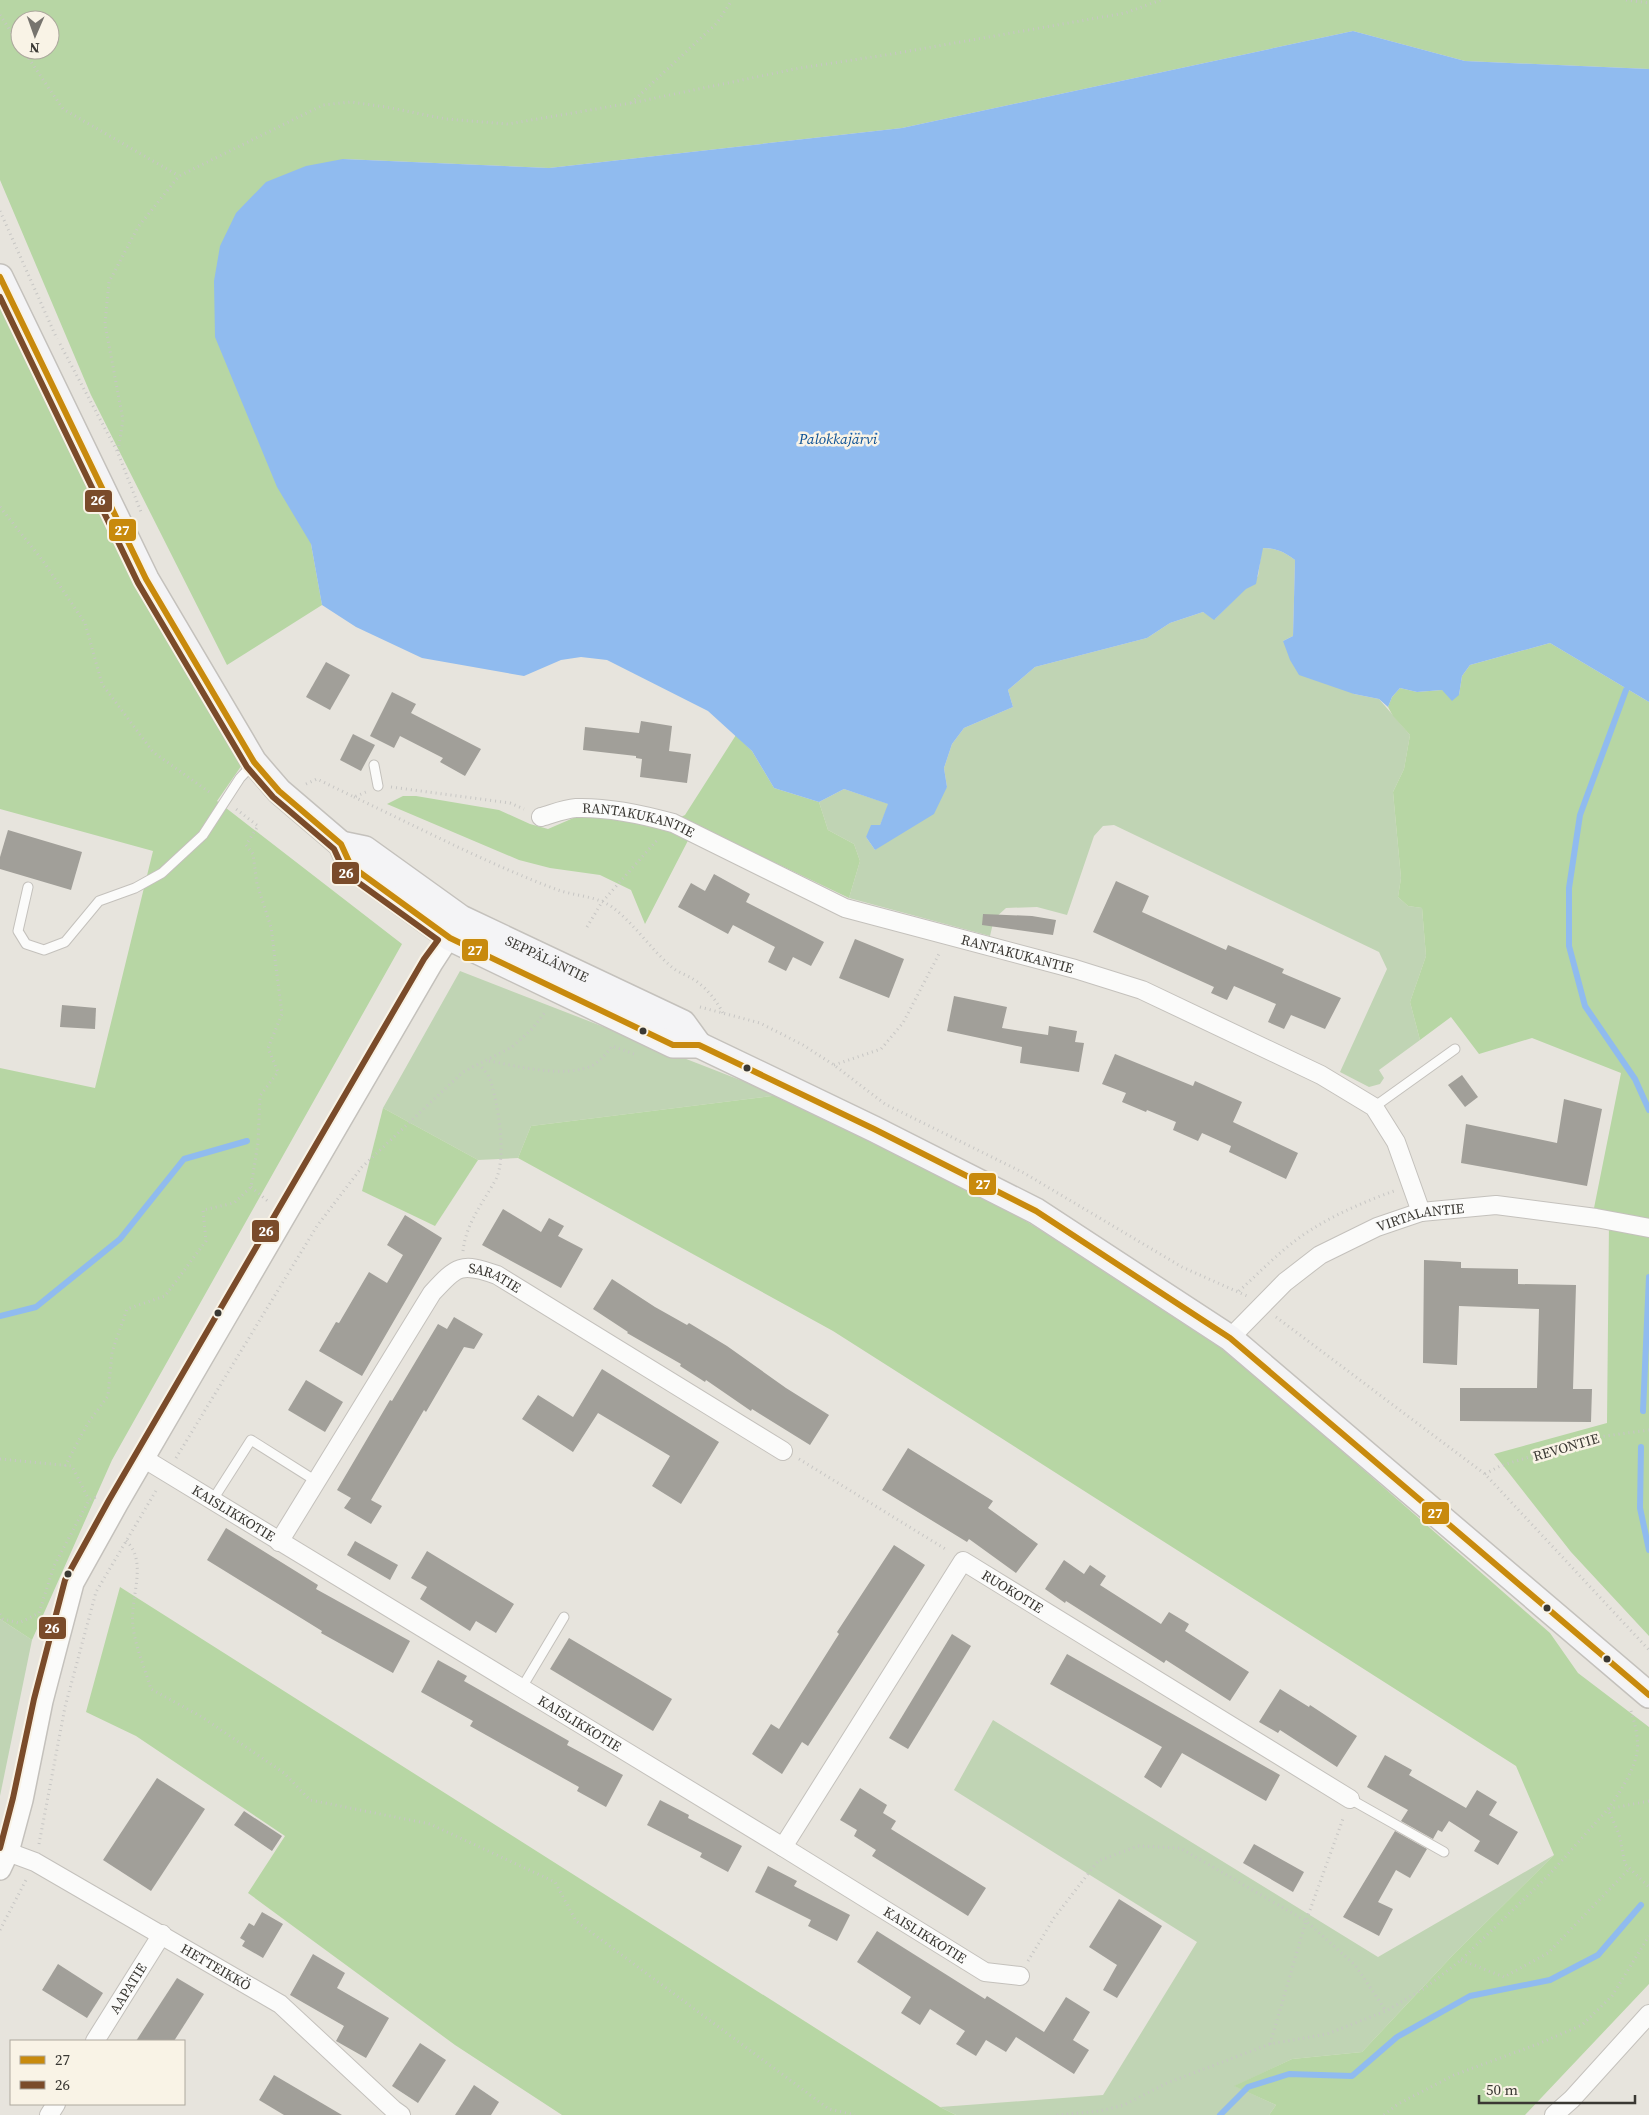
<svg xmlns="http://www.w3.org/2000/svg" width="1649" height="2115" font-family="'Source Serif 4',serif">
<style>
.green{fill:#c0d4b4}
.forest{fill:#b7d6a4;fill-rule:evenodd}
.water{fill:#90bbef}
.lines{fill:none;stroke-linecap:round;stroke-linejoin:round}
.stream{stroke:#90bbef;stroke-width:6}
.building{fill:#a19f99}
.service-casing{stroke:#c4c1bc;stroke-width:11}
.minor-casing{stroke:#c4c1bc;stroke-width:20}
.tertiary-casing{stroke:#c4c1bc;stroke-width:24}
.secondary-casing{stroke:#c4c1bc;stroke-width:28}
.path{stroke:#c7c6c4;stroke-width:3;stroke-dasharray:1 4;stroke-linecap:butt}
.service{stroke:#fbfbfa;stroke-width:9}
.minor{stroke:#fbfbfa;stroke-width:18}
.tertiary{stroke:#fbfbfa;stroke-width:21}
.secondary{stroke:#f4f4f6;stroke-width:25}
.bus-1-casing{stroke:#f9f3e6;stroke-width:10}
.bus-2-casing{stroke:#f9f3e6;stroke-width:10}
.bus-1{stroke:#c88a0d;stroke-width:6}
.bus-2{stroke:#7a4b2a;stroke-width:6}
.bus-dot{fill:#3a3833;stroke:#f9f3e6;stroke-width:2}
.labels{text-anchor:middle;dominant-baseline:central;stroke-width:5;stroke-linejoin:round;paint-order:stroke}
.street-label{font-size:14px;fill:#3a3833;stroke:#f9f3e6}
.water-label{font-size:15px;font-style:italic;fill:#0b5094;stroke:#f9f3e6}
.line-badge{stroke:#f9f3e6;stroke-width:2}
.badge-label{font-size:14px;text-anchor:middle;font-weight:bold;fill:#fff}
</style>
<rect width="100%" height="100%" fill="#e7e4dd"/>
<g class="green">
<path d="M1262,548C1275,548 1285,552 1295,560L1293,636L1283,641L1354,694L1379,699L1410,735L1404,769L1393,792L1401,878L1398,897L1408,906L1422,908L1426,956L1410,1002L1420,1040L1379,1070L1384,1078L1380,1084L1369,1087L1340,1072L1387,969L1379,952L1114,825L1103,826L1094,836L1067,915L1037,907L1006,908L994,919L990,936L849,898L860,861L854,844L828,830L819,802L844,789L889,804L880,825L866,837L875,850L947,787L944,768L952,744L964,728L1013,707L1008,690L1035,667L1147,638L1170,623L1203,612L1215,619L1258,576Z"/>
<polygon points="460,971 779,1095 531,1126 518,1158 478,1160 383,1108"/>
<polygon points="0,1619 32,1640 0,1796"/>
<polygon points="993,1720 1378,1957 1554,1855 1454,1954 1362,2052 1292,2059 1235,2086 1276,2105 1269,2115 956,2115 940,2107 1103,2095 1197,1942 954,1790"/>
</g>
<g class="forest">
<path d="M0,0H1649V69L1465,61L1353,31L902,128L549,168L343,159L311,544L322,605L227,665L91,395L0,180ZM20,20H50V50H20Z"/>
<polygon points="0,305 139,588 194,685 244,762 217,801 402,944 112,1460 32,1640 0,1619 0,1068 95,1088 153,851 0,809"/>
<polygon points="1550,643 1649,702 1649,1224 1593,1213 1621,1073 1532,1038 1479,1054 1451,1017 1420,1040 1410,1002 1426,956 1422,908 1408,906 1398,897 1401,878 1393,792 1404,769 1410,735 1393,716 1388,707 1392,697 1400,688 1417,692 1442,690 1459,695 1462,676 1470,665"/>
<polygon points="736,735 752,751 774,788 819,802 828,830 854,844 860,861 849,898 696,825 645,924 631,890 600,875 550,868 519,860 387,804 403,796 416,796 499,810 530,824 548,829 585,813 662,826 685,815"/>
<polygon points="779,1095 970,1187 1052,1237 1137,1284 1245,1366 1550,1633 1578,1673 1649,1727 1649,1984 1525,2115 1269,2115 1276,2105 1234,2086 1292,2059 1362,2052 1454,1954 1554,1855 1516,1766 833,1331 518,1158 531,1126"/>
<polygon points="383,1108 478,1160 435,1226 362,1191"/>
<polygon points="1609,1223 1649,1232 1649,1636 1571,1552 1494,1454 1607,1423"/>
<polygon points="120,1587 940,2107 956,2115 562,2115 455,2045 248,1893 285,1836 136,1736 86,1712"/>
</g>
<path class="water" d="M1353,31L1465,61L1649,69V702L1550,643L1470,665L1462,676L1459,695L1452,701L1442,690L1417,692L1400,688L1392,697L1388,707L1379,699L1354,694L1299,675L1290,660L1283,641L1293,636L1295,560C1285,552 1276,548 1263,548L1256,584L1246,589L1214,620L1203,612L1170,623L1147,638L1035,667L1008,690L1013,707L964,728L952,744L944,768L947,787L934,814L875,850L866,837L871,825H880L888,804L844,789L819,802L774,788L752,751L708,711L607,660L581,657L561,660L524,676L422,658L356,627L322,605L311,544L277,487L215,337L214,281L220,246L236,213L266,182L306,166L343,159L549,168L902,128Z"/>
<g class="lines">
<g class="stream">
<polyline points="1626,690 1580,815 1569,888 1569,946 1585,1006 1635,1079 1649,1110"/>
<polyline points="0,1316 36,1307 120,1239 184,1159 247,1141"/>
<polyline points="1643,1411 1649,1277"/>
<polyline points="1641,1447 1640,1508 1649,1550"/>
<polyline points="1220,2115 1248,2087 1289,2074 1352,2076 1397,2037 1470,1996 1550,1980 1598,1955 1641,1905"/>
</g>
</g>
<g class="building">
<polygon points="326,662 350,675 330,710 306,697"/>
<polygon points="392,692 416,704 411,713 481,749 465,776 440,762 443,758 400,736 394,748 370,736"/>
<polygon points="641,721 672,726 669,751 691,754 687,783 640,777 642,759 636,758 636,756 583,750 585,727 639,733"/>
<polygon points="353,734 375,745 361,771 340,760"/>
<polygon points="8,830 82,852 71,890 0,869 0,857"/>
<polygon points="714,874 750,894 746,902 824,942 811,966 793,957 786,971 768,962 775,947 733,925 728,934 678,907 691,883 705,891"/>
<polygon points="1116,881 1149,896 1142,912 1226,950 1228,945 1284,969 1282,973 1341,998 1325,1029 1291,1015 1284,1029 1268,1022 1276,1004 1234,986 1227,1000 1211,993 1214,987 1093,932"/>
<polygon points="983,914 1032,916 1056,920 1053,935 982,925"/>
<polygon points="855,939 904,959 889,998 839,978"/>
<polygon points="954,996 1007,1007 1002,1028 1048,1035 1049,1026 1077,1031 1075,1042 1084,1043 1079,1072 1020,1063 1022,1047 947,1031"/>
<polygon points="62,1005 96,1008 95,1029 60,1027"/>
<polygon points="1115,1054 1193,1086 1195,1081 1242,1102 1233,1122 1298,1153 1286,1179 1229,1152 1231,1146 1202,1133 1198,1141 1173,1130 1176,1122 1147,1110 1146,1112 1122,1102 1126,1093 1102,1084"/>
<polygon points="1462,1075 1478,1097 1465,1107 1448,1085"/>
<polygon points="1564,1099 1602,1109 1587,1186 1461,1163 1466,1124 1557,1143"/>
<polygon points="503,1209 541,1232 549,1218 564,1226 558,1236 583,1249 561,1288 482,1245"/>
<polygon points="405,1215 442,1238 362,1376 319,1351 336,1322 339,1323 369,1272 387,1283 403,1255 387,1245"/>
<polygon points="1424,1260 1461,1262 1461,1268 1518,1269 1518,1284 1576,1285 1573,1389 1592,1389 1591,1422 1460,1421 1460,1388 1537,1388 1539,1309 1459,1306 1457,1365 1423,1363"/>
<polygon points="612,1279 655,1307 687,1325 689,1323 727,1346 786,1388 829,1415 810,1445 752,1409 751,1411 706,1380 705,1382 680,1366 681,1364 627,1333 628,1332 593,1309"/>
<polygon points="454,1317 483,1334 474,1349 464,1347 426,1412 424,1410 371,1500 382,1506 371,1524 344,1508 351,1498 337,1490 390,1400 392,1401 438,1324 447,1329"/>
<polygon points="602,1369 719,1442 681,1504 652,1486 670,1456 598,1413 573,1452 522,1419 538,1395 573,1417"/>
<polygon points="306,1380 343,1402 325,1432 288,1410"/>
<polygon points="908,1448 993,1501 988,1508 1038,1544 1016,1573 969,1539 967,1542 882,1490"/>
<polygon points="226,1528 318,1585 316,1589 410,1641 393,1673 321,1633 322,1631 207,1560"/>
<polygon points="355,1541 398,1565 390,1580 347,1555"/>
<polygon points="894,1545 925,1565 808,1746 802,1742 782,1774 752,1754 771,1724 779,1729 839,1634 837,1632"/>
<polygon points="427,1551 514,1604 496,1633 476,1621 470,1631 420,1599 427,1587 411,1578"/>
<polygon points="1064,1560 1084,1574 1090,1565 1106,1576 1100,1585 1161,1624 1169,1612 1189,1624 1185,1631 1249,1672 1230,1701 1166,1660 1164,1663 1066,1601 1065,1603 1045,1589"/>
<polygon points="952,1634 971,1646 908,1749 889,1738"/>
<polygon points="569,1638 672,1699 653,1731 550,1669"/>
<polygon points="1067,1654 1280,1775 1266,1801 1182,1753 1161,1788 1144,1777 1162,1747 1050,1684"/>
<polygon points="438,1660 467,1676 464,1681 569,1741 567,1745 623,1775 606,1807 577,1791 579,1787 470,1726 473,1721 421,1692"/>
<polygon points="1280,1689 1309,1707 1310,1705 1357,1736 1337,1767 1280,1730 1278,1733 1259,1722"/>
<polygon points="1385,1755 1412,1770 1409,1775 1466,1808 1477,1790 1497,1802 1489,1815 1518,1832 1498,1865 1474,1851 1480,1841 1449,1821 1442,1832 1438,1830 1433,1839 1401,1821 1408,1810 1367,1787"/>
<polygon points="157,1778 205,1809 151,1891 103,1860"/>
<polygon points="860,1788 887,1805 883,1813 896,1821 891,1829 986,1888 968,1916 872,1856 876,1850 854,1836 857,1830 840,1820"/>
<polygon points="660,1800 689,1815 688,1818 742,1846 728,1872 700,1857 702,1853 647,1825"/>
<polygon points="244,1811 282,1836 272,1851 234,1825"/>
<polygon points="1395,1831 1427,1849 1410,1878 1396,1870 1378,1902 1393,1909 1379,1936 1343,1917"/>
<polygon points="1254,1844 1304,1872 1293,1892 1243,1863"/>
<polygon points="768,1866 797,1881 794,1886 850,1915 837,1941 808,1926 811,1920 755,1892"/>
<polygon points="1119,1899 1162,1926 1117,1998 1103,1990 1117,1965 1089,1947"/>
<polygon points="262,1912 283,1924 263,1958 242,1946 245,1941 240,1938 249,1923 254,1926"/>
<polygon points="877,1931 985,1999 987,1996 1044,2032 1066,1997 1090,2012 1073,2040 1089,2050 1074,2074 1016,2037 1006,2052 986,2040 976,2056 956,2044 965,2031 930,2009 920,2025 901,2013 911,1997 857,1962"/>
<polygon points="313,1954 345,1973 337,1988 389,2018 366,2058 336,2041 344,2026 290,1995"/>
<polygon points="58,1964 103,1993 87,2018 42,1990"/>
<polygon points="177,1978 204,1994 174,2041 136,2041"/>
<polygon points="420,2043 446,2060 418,2103 392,2086"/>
<polygon points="274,2075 342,2115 284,2115 259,2100"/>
<polygon points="474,2085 499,2102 491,2115 455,2115"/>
</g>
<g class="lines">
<defs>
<g id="service">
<polyline points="374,765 378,786"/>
<polyline points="28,887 18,931 26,944 44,950 65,942 99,901 135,888 162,873 203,835 240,778 254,763"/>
<polyline points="1374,1107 1455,1049"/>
<polyline points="212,1501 251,1440 316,1481"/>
<polyline points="521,1689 564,1617"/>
<polyline points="1350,1799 1444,1852"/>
</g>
<g id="minor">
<path id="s1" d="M541,817C552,814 564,809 576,808C609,807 641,814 673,823L845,908L1075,969L1142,990L1321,1075L1374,1107L1396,1142L1421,1212"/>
<path id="s2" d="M1230,1338L1285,1282L1320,1255L1377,1227L1421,1212L1496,1205L1596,1218L1649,1228"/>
<path id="s3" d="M143,1458L783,1847L985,1972L1020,1976"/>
<path id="s4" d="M279,1542L432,1293C457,1266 461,1262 497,1275L783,1451"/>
<path id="s5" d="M783,1847L963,1561L1350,1799"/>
<path id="s6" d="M8,1852L35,1862L280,2004L394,2110L401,2115"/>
<path id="s7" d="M95,2041L162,1934"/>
<polyline points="49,2115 56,2104"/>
<polyline points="1554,2115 1572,2099 1649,2014"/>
</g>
<polyline id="tertiary" points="0,1869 8,1852 22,1800 42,1701 73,1583 117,1504 432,963 458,923"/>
<g id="secondary">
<polyline points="0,277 146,579 254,762 279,791 341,844 351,866 450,938 673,1045 699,1045 874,1129 1036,1211 1230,1338 1649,1695"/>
<path id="s8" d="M341,844L365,849L461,918L683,1023L699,1045"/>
</g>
</defs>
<use href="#service" class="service-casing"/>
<use href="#minor" class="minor-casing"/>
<use href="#tertiary" class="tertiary-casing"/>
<use href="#secondary" class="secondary-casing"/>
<g class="path">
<polyline points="1626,0 1649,3"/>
<polyline points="0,15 20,45"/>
<polyline points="23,50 63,109 179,176"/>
<polyline points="631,103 717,23 732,0"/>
<polyline points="0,211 57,339"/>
<polyline points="60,344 118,453 141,512"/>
<polyline points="118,451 123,420 105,324 109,282 138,227 179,176 323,105 351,102 386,107 446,119 508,124 631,103 800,68 892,54 1125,13 1161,0"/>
<polyline points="0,507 43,561 85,623 102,684 153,752 212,794"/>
<polyline points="306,784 317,779 354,797 366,792"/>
<polyline points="391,787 510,803 524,809"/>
<path d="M354,797C422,829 488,864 558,890C575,896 597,896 612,907C635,924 651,950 673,968C679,973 687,975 693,979C706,987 716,1000 723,1013"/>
<polyline points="587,927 602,902 659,838"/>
<polyline points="700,1007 760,1023 803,1045 834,1065 885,1104 1024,1173 1182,1267 1247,1296"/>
<path d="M489,1061C517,1066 566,1079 593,1065C601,1060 607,1053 612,1046L637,1055"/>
<polyline points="834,1065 881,1049 903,1023 940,952"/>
<polyline points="251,1187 270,1203"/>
<path d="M463,1251C466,1223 483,1203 496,1179C507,1157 498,1099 489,1077C487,1073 483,1069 480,1065"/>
<path d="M1239,1291C1260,1272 1280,1251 1303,1235C1331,1216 1363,1202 1394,1191"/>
<polyline points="1276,1317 1485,1474 1649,1650"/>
<polyline points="176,1458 317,1226 362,1167 463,1072 512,1047 532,1029 546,1011"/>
<polyline points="0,1459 72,1466 89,1500"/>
<polyline points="799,1459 947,1550"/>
<polyline points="65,1466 88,1423 108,1396 112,1352 127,1309 165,1296 206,1241 203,1210 234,1203 251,1187 258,1143 260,1096 278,1072 268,1048 282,1014 271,927 257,884 253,854 246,845 258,826 236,809"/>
<polyline points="1485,1474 1500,1466 1591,1438 1649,1430"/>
<path d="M126,1541C149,1561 129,1600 133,1626C135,1646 145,1669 151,1689L202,1717L284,1773L310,1800L430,1824L555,1882L576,1921L829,2109L855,2115"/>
<polyline points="0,1614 3,1619 19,1623 39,1613 54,1566 89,1500 96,1497"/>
<path d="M1631,1711C1635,1723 1639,1740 1637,1753C1633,1772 1619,1794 1608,1809L1619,1834L1625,1864L1649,1887"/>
<polyline points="39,1844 65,1707 96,1592 157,1489"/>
<polyline points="0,1930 27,1878"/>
<polyline points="1461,1960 1504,1977 1548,1953 1630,1868"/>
<polyline points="1028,1961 1054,1918 1098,1861 1138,1846 1180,1848 1306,1921 1355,1965 1386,2011"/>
<polyline points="1270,2044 1306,1921 1344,1816"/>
<polyline points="1057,2115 1100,2111 1124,2105 1167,2083 1270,2044 1327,2034 1386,2011 1425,1988 1461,1960 1548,1876 1608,1809 1649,1801"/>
<polyline points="1384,2115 1398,2104 1454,2075 1538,2044 1582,2025 1612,1996 1649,1936"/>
</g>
<use href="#service" class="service"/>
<use href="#minor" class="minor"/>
<use href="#tertiary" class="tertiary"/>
<use href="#secondary" class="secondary"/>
<defs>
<polyline id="bus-1" points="0,277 146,579 254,762 279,791 341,844 351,866 450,938 673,1045 699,1045 874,1129 1036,1211 1230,1338 1649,1695"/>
<polyline id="bus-2" points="0,297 138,583 247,767 273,797 334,849 345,873 438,940 424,959 109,1500 65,1580 34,1699 13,1798 0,1848"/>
</defs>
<use href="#bus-1" class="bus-1-casing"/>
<use href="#bus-2" class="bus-2-casing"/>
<use href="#bus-1" class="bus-1"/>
<use href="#bus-2" class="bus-2"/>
</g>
<g class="bus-dot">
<circle cx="643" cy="1031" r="4.5"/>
<circle cx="747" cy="1068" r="4.5"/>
<circle cx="218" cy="1313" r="4.5"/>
<circle cx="68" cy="1574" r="4.5"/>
<circle cx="1547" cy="1608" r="4.5"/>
<circle cx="1607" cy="1659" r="4.5"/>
</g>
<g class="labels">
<g class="street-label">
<text stroke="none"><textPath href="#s1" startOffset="100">RANTAKUKANTIE</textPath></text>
<text stroke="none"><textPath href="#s1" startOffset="505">RANTAKUKANTIE</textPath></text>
<text stroke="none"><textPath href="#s8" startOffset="238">SEPPÄLÄNTIE</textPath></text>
<text stroke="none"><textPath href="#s2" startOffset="231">VIRTALANTIE</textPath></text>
<text stroke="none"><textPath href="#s4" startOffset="366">SARATIE</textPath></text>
<text transform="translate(1566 1447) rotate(-16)">REVONTIE</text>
<text stroke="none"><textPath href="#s3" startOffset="106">KAISLIKKOTIE</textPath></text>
<text stroke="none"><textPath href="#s5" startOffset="396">RUOKOTIE</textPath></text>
<text stroke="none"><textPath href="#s3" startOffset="511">KAISLIKKOTIE</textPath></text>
<text stroke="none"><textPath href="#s3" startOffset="916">KAISLIKKOTIE</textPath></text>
<text stroke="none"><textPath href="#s6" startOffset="238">HETTEIKKÖ</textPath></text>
<text stroke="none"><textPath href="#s7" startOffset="62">AAPATIE</textPath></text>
</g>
<g class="water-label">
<text x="838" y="438">Palokkajärvi</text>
</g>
</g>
<g class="line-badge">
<rect x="84" y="489" width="29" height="24" rx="5" fill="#7a4b2a"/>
<rect x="108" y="518" width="29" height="24" rx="5" fill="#c88a0d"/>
<rect x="331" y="861" width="29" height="24" rx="5" fill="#7a4b2a"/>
<rect x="461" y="938" width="28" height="24" rx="5" fill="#c88a0d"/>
<rect x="968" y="1172" width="29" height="24" rx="5" fill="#c88a0d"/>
<rect x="251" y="1219" width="29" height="24" rx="5" fill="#7a4b2a"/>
<rect x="1421" y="1501" width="29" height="24" rx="5" fill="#c88a0d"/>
<rect x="38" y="1616" width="29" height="24" rx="5" fill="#7a4b2a"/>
</g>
<g class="badge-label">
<text x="98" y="505">26</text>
<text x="122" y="535">27</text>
<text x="346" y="878">26</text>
<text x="475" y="955">27</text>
<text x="983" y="1189">27</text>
<text x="266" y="1236">26</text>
<text x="1435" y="1518">27</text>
<text x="52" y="1633">26</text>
</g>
<rect x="10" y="2040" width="175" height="65" fill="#f9f3e6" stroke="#ada89e"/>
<rect x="20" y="2056" width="25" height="8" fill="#c88a0d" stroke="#ada89e"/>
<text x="55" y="2065" font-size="15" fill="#3a3833">27</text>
<rect x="20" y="2081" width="25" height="8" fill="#7a4b2a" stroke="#ada89e"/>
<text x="55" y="2090" font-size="15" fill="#3a3833">26</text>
<g transform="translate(35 35) rotate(182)"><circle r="24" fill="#f9f3e6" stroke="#ada89e"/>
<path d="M0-4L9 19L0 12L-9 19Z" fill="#77746e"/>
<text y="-8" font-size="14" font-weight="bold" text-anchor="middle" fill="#3a3833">N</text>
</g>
<path d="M1479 2095v8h156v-8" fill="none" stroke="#3a3833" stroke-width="2.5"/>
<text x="1486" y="2095" font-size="15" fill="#3a3833" stroke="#f9f3e6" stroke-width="4" paint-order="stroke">50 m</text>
</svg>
